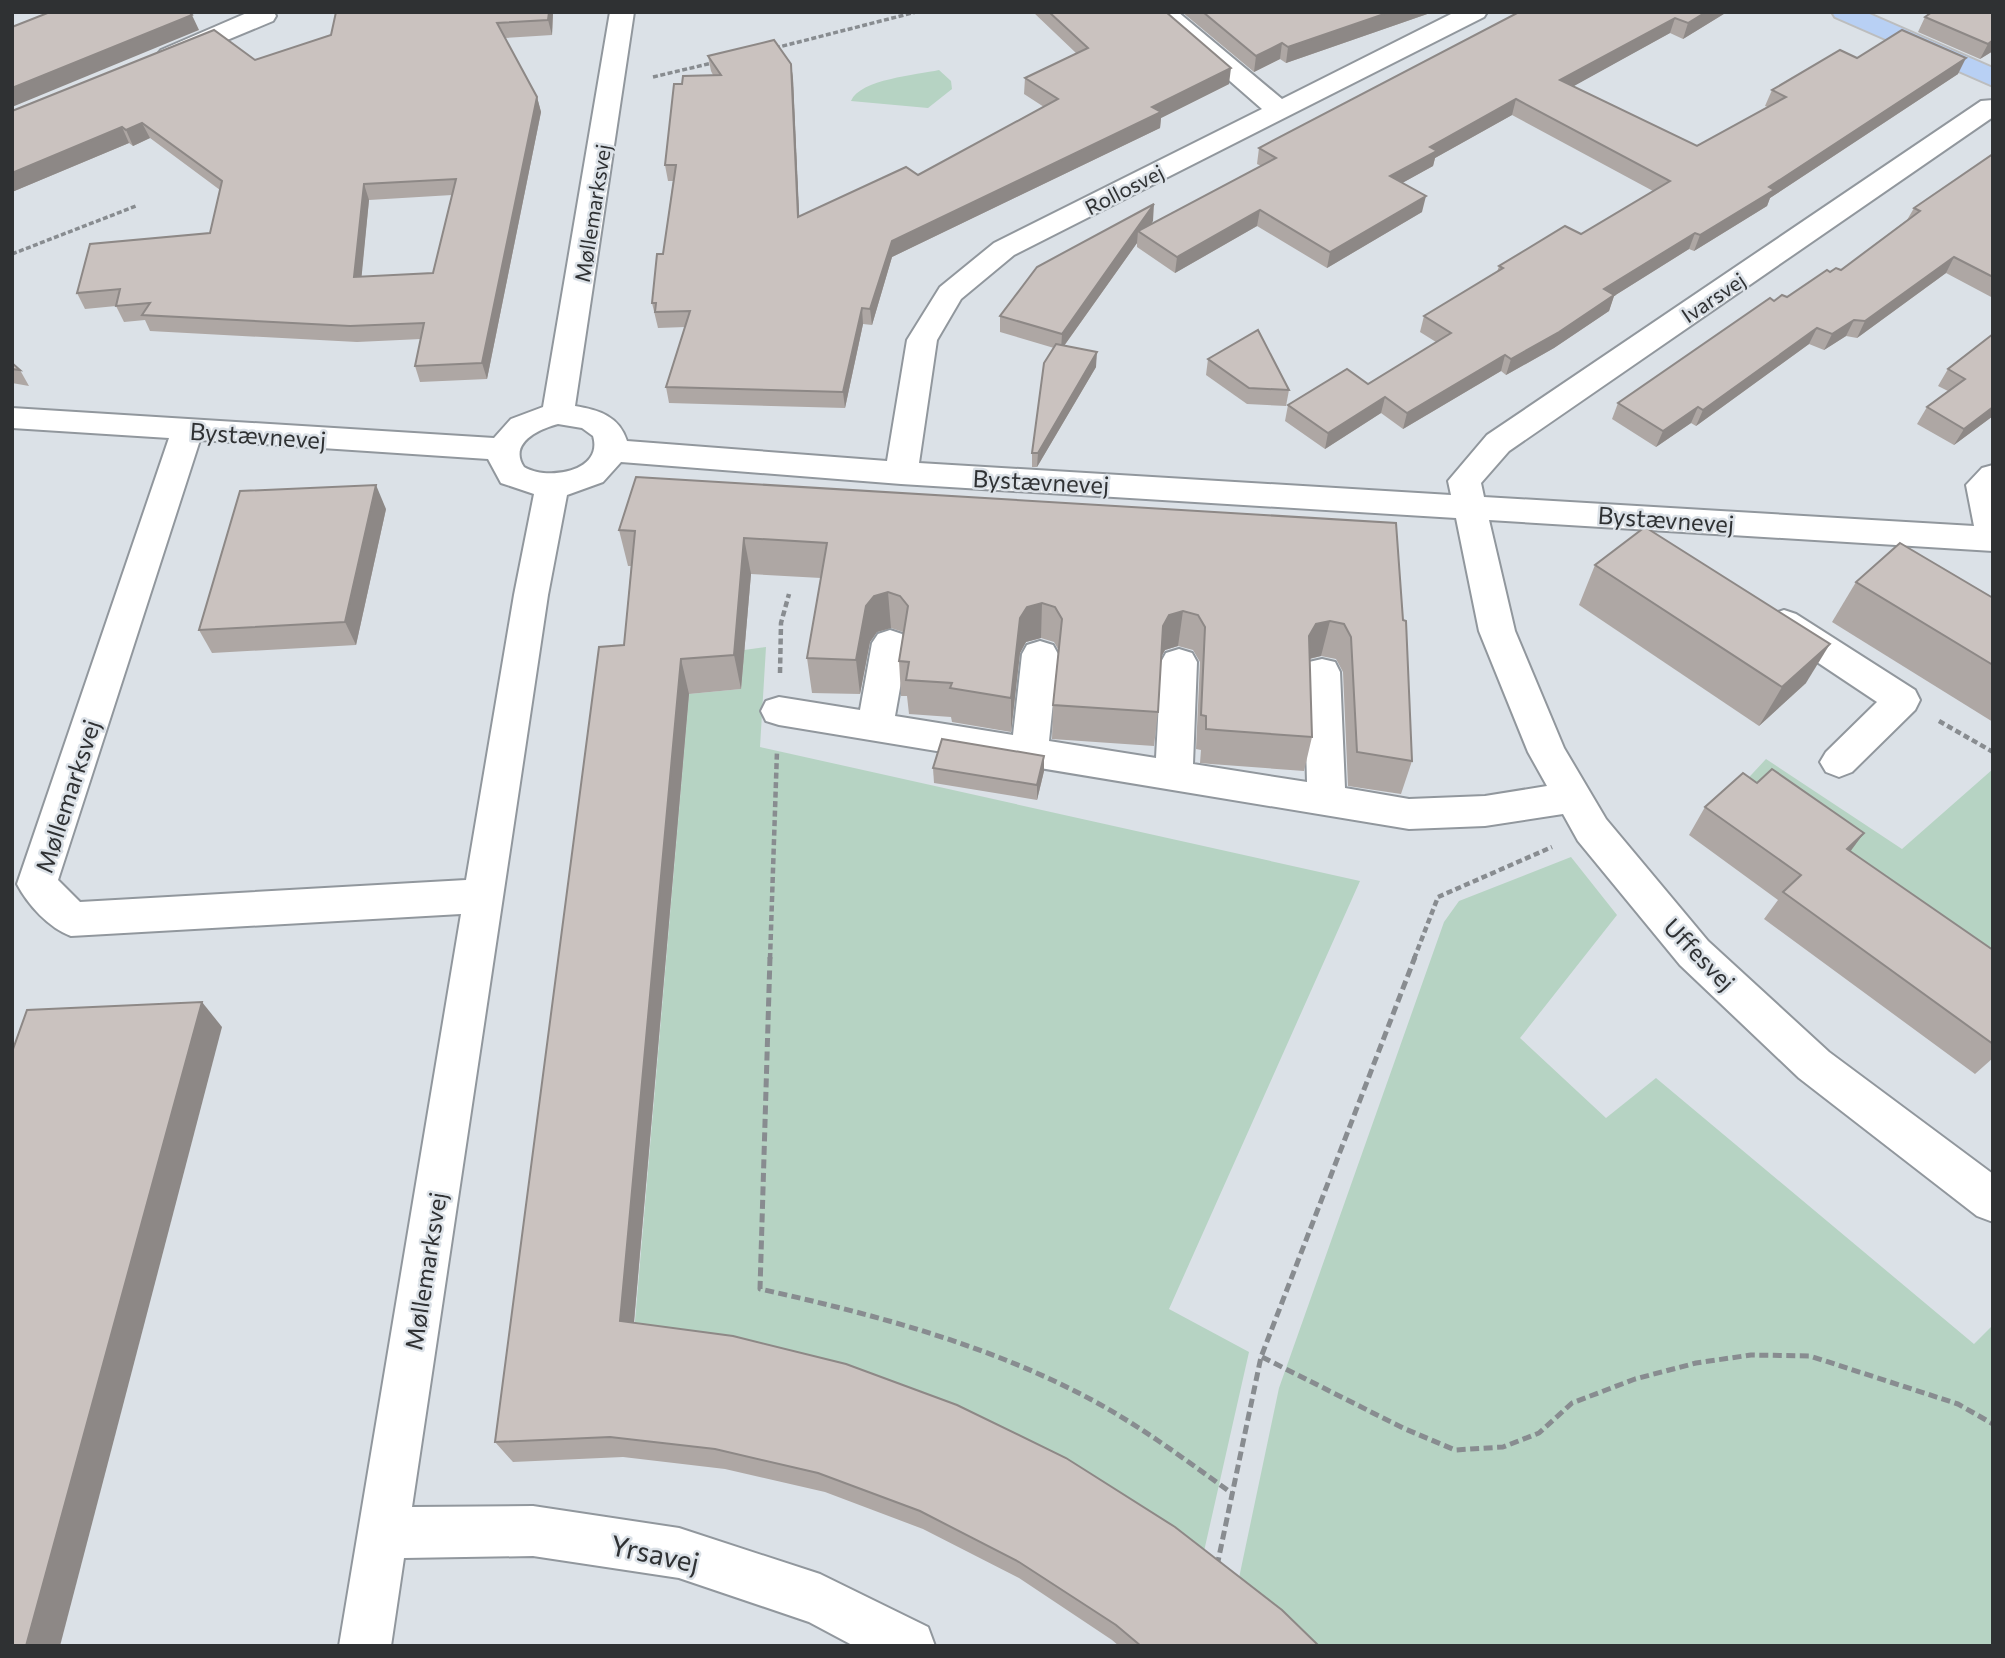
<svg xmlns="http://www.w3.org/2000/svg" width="2005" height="1658" font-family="Commissioner,sans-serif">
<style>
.green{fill:#b6d3c3}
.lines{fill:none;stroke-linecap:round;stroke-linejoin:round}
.minor-casing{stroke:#91979d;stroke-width:4}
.major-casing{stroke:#bcbdbe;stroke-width:4}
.path-far2{stroke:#888c90;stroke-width:3.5;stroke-dasharray:5 2.5;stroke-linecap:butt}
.path-far1{stroke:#888c90;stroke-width:4.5;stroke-dasharray:6 3.5;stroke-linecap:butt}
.path{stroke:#888c90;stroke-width:5;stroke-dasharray:9 4.5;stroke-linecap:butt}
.minor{fill:#fff;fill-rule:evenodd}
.major{fill:#b8d0f4;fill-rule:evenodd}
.wall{fill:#aea7a4;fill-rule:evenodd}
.shaded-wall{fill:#8d8886}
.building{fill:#cac2bf;stroke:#8d8886;stroke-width:2;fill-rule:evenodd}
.labels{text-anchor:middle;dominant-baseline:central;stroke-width:5;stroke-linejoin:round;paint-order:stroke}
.far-street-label{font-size:21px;fill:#2f3133;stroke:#dbe1e7}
.street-label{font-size:24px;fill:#2f3133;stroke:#dbe1e7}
.near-street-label{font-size:28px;fill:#2f3133;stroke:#dbe1e7}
</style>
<rect width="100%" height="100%" fill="#dbe1e7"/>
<g class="green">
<path d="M939,70L951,81L952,89L928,108L851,101C860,79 917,75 939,70Z"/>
<polygon points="766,647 760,747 1360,881 1169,1309 1249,1352 1200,1569 633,1344 689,694 741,689 744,650"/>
<polygon points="1766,759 1902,849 1993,769 1993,994 1726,802"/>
<polygon points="1571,857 1617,915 1520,1038 1606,1118 1656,1078 1974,1344 1993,1325 1993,1646 1293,1646 1235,1597 1279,1388 1444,922 1459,901"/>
</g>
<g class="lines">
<defs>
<g id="minor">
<polygon points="249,12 274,12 276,16 273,21 179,60 161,60 157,55 161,50"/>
<path d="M610,12H634L575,406C599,410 619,416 627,441L887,461L907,340L940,287L994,243L1262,109L1151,12H1178L1282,99L1455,12H1487L1484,17L1014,255L961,299L937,340L919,463L1451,495L1448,481L1487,435L1981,101L1993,100V117L1509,451L1481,483L1484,497L1974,526L1966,485L1982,468L1993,465V551L1489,520L1515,631L1564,748L1606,819L1708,941L1829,1052L1993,1174V1222L1977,1216L1799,1078L1680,965L1578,841L1563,814L1485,826L1409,829L779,725L766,721L761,711L766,701L779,697L860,710L872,643L878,634L890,630L902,634L908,643L895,716L1013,735L1022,654L1027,645L1040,641L1053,645L1058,654L1049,741L1156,758L1161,662L1166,653L1179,649L1192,653L1197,662L1193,764L1307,782L1304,672L1309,662L1322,659L1335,662L1340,672L1345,788L1409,799L1485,796L1547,786L1528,752L1479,631L1456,518L901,484L621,462L603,482L567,495L548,595L412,1507L533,1506L679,1528L820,1574L928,1627L935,1646H854L809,1622L679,1578L533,1556L404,1558L391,1646H339L461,914L71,936C49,928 28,905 17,884L169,438L12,428V408L494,438L511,419L543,407ZM558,424L582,428L593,436C604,472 547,481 524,467C508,443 539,429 558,424ZM200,440L488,459L501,483L534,494L514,595L466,880L80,902L58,880Z"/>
<polygon points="1784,610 1796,614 1915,690 1920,700 1915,710 1852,772 1839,777 1826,772 1820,762 1826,752 1877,702 1772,632 1767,623 1772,614"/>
</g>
<polygon id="major" points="1832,12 1865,12 1993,68 1993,86 1835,17"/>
</defs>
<use href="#minor" class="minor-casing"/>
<use href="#major" class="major-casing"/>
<g class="path-far2">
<polyline points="775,48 916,12"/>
<polyline points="653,77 712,63"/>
<polyline points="12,254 136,206"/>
</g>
<g class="path-far1">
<polyline points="780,673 781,623 789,594"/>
<polyline points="1939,721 1993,752"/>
<polyline points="770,959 777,751"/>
<polyline points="1414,959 1438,897 1552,847"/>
</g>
<g class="path">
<path d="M770,957L760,1289C873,1314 990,1345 1092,1400C1142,1427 1187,1461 1233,1494"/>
<polyline points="1262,1357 1403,1428 1455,1450 1503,1447 1539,1433 1572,1403 1635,1379 1696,1363 1751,1355 1810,1356 1958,1404 1993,1424"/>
<polyline points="1217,1566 1261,1357 1415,957"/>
</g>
<use href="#minor" class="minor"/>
<use href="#major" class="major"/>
</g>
<g class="wall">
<path d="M553,12L552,35L505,38L537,97L541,112L487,379L420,382L415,366L421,339L357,342L150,331L145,320L124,322L116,306L85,309L77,293L210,233L220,190L150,138L133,146L129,143L12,192V111L255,60ZM452,195L433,273L361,277L369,200Z"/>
<polygon points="1033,12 1166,12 1229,84 1161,118 1160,128 892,257 872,325 863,324 845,408 669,403 666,387 685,327 658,328 652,303 663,254 673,181 668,181 665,165 682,84 713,75 711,71 708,56 791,64 793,79 799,216 918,175 1044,107 1024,94 1025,78 1076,53"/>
<polygon points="1182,12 1433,12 1286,63 1280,59 1254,72"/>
<polygon points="1519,12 1727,12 1683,39 1670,33 1573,86 1697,146 1768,107 1765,106 1772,90 1857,58 1958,74 1770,198 1767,206 1694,251 1689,249 1614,296 1609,311 1554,348 1506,375 1501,371 1403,429 1381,413 1325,449 1285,421 1288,405 1368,384 1436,342 1420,332 1424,316 1497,272 1499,266 1581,234 1653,191 1512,115 1435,158 1433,166 1402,183 1422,212 1327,268 1257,226 1175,273 1137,247 1137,243 1064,346 1096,367 1037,467 1032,467 1032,453 1054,348 1000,332 1000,316 1153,221 1150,225 1261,166 1257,164 1259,148"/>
<polygon points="1930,12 1993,12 1993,51 1980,59 1918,32 1925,17 1931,13"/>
<polygon points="1993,154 1993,298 1946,273 1857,338 1846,336 1824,350 1809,344 1696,426 1691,423 1656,447 1612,419 1618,403 1774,301 1787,297 1830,272 1841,270 1907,220 1914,208"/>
<polygon points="1993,334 1993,416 1954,445 1917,424 1927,407 1948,391 1938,386 1948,369"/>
<polygon points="1208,359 1289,390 1286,406 1247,404 1206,375"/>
<polygon points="12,363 20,370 29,386 12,383"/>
<polygon points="386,509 356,645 212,653 199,630"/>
<polygon points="1396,523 1412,761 1401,794 1348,786 1343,672 1336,659 1321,656 1310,659 1312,737 1304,771 1211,764 1200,763 1201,750 1196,749 1200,662 1193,650 1178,646 1165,650 1161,657 1158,712 1154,746 1052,739 1053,705 1059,651 1054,642 1041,638 1026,642 1020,653 1011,732 952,722 951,717 909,714 907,696 901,696 899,661 903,632 891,628 877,632 870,642 860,694 812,693 807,658 821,578 751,574 741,689 689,694 634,1323 1319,1646 1119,1646 1112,1640 1019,1578 923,1529 825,1492 725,1469 623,1457 513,1462 495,1442 624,645 631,566 628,566 619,530"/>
<polygon points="1595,565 1806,683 1759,726 1579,605"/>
<polygon points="1856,582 1993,598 1993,722 1832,622"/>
<polygon points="933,768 1044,771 1037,800 934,783"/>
<polygon points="1757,783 1864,833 1850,851 1993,950 1993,1058 1975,1074 1764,919 1778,900 1689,835 1705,807"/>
</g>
<g class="shaded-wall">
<polygon points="549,12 553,12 552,35 548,20"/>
<polygon points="1390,12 1433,12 1286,63 1288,47"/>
<polygon points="1706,12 1727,12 1683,39 1688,23"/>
<polygon points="192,15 199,30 12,107 12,88"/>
<polygon points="1675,18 1670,33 1556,96 1560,80"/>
<polygon points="1993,40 1993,51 1980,59 1988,44"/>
<polygon points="1282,43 1280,59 1254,72 1256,56"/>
<polygon points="1966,58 1958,74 1770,198 1767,206 1694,251 1700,235 1769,187"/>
<polygon points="791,64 793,79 800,233 798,217"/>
<polygon points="1231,68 1229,84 1161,118 1160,128 892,257 872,325 870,309 892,241 1152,107"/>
<polygon points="537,97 541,112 487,379 482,363"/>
<polygon points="1516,99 1512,115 1435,158 1433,166 1386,192 1390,176 1430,147"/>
<polygon points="142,123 150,138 133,146 126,130"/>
<polygon points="122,127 129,143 12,192 12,173"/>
<polygon points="364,184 369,200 360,293 354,277"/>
<polygon points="1426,196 1422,212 1327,268 1330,252"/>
<polygon points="1154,204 1153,221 1143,235 1138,231 1137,243 1061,350 1062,334"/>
<polygon points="1260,210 1257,226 1175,273 1177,257"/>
<polygon points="1695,233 1689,249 1614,296 1609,311 1554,348 1506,375 1511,359 1604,289"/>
<polygon points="1954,257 1946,273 1857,338 1865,321"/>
<polygon points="862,308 863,324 845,408 843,392"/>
<polygon points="1854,320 1846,336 1824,350 1832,334"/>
<polygon points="1817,328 1809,344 1696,426 1703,410"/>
<polygon points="1097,352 1096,367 1037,467 1038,453"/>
<polygon points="1505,355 1501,371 1403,429 1407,413"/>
<polygon points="1385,397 1381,413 1325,449 1328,433"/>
<polygon points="1698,407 1691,423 1656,447 1663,431"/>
<polygon points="1993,407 1993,416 1954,445 1964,429"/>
<polygon points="376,485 386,509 356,645 345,622"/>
<polygon points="744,538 751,574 741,689 734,655"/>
<polygon points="888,592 891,628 877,632 870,642 860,694 856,660 866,606 874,596"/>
<polygon points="1042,603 1041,638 1026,642 1020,653 1011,732 1011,698 1020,618 1027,607"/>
<polygon points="1183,611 1178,646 1165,650 1159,661 1163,626 1169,615"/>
<polygon points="1330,621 1321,656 1308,659 1309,636 1316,624"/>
<polygon points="1830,644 1806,683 1759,726 1782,687"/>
<polygon points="681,659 689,694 632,1344 620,1321"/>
<polygon points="1044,756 1044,771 1037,800 1037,785"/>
<polygon points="1864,833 1844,860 1847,849"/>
<polygon points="202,1002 222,1027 60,1646 26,1646"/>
</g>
<g class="building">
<polygon points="50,12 189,12 192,15 12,88 12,27"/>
<path d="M336,12H549L548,20L497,23L537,97L482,363L415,366L424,323L350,326L142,315L150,303L116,306L120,289L77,293L90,244L210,233L222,181L142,123L126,130L122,127L12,173V111L214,30L255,60L331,35ZM456,179L433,273L354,277L364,184Z"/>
<polygon points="1049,12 1166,12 1231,68 1152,107 1161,112 892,241 870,309 862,308 843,392 666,387 690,311 655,312 656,303 652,303 657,254 663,254 676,165 665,165 674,84 682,84 683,76 721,75 708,56 774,40 791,64 798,217 906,167 918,175 1058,99 1025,78 1088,48"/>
<polygon points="1203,12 1390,12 1288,47 1282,43 1256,56"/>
<polygon points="1519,12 1706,12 1688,23 1675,18 1560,80 1697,146 1786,97 1772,90 1840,50 1857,58 1902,30 1966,58 1769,187 1774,190 1700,235 1695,233 1604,289 1614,295 1559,332 1511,359 1505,355 1407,413 1385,397 1328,433 1288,405 1347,369 1368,384 1451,333 1424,316 1503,268 1499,266 1565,226 1581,234 1670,181 1516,99 1430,147 1437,151 1390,176 1426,196 1330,252 1260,210 1177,257 1138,231 1276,158 1259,148"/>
<polygon points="1932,12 1993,12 1993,40 1988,44 1925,17"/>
<polygon points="1993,154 1993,277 1954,257 1865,321 1854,320 1832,334 1817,328 1703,410 1698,407 1663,431 1618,403 1770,298 1774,301 1782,295 1787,297 1827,270 1830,272 1836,268 1841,270 1920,211 1914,208"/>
<polygon points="1154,204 1062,334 1000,316 1037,267"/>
<polygon points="1258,330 1289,390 1249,388 1208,359"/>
<polygon points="1993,334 1993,407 1964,429 1927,407 1965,379 1948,369"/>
<polygon points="1056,344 1097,352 1038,453 1032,453 1044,363"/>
<polygon points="12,363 20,370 12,369"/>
<polygon points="636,477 1396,523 1403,620 1406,621 1412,761 1357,752 1351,637 1344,624 1330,621 1316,624 1309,636 1312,737 1217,730 1206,729 1206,716 1201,715 1205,627 1198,615 1183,611 1169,615 1163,626 1158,712 1053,705 1062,619 1055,607 1042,603 1027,607 1020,618 1011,698 950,688 952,683 906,680 909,662 899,661 908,606 900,596 888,592 874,596 866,606 856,660 807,658 827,543 744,538 734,655 681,659 620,1321 733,1336 846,1364 957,1405 1066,1458 1175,1527 1282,1610 1319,1646 1141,1646 1116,1625 1019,1562 920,1511 818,1473 715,1449 610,1437 495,1442 599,647 624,645 635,531 619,530"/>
<polygon points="376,485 345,622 199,630 240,491"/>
<polygon points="1645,527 1830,644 1782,687 1595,565"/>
<polygon points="1900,543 1993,598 1993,665 1856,582"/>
<polygon points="942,739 1044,756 1037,785 933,768"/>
<polygon points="1772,769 1864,833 1847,849 1993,950 1993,1044 1783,892 1801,875 1705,807 1743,773 1757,783"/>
<polygon points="202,1002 26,1646 12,1646 12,1052 27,1010"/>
</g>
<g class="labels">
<g class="far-street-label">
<text transform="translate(1124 189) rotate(-27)">Rollosvej</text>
<text transform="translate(592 213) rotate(-81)">Møllemarksvej</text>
<text transform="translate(1713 297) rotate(-34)">Ivarsvej</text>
</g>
<g class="street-label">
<text transform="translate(258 435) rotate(4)">Bystævnevej</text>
<text transform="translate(1041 481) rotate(3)">Bystævnevej</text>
<text transform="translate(1666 519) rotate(4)">Bystævnevej</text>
<text transform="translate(67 796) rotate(-72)">Møllemarksvej</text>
<text transform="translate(1700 954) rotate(46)">Uffesvej</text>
<text transform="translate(425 1271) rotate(-81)">Møllemarksvej</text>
</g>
<g class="near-street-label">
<text transform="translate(655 1553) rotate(12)">Yrsavej</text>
</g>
</g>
<rect width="2005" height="1658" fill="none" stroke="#2f3133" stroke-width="28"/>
</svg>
